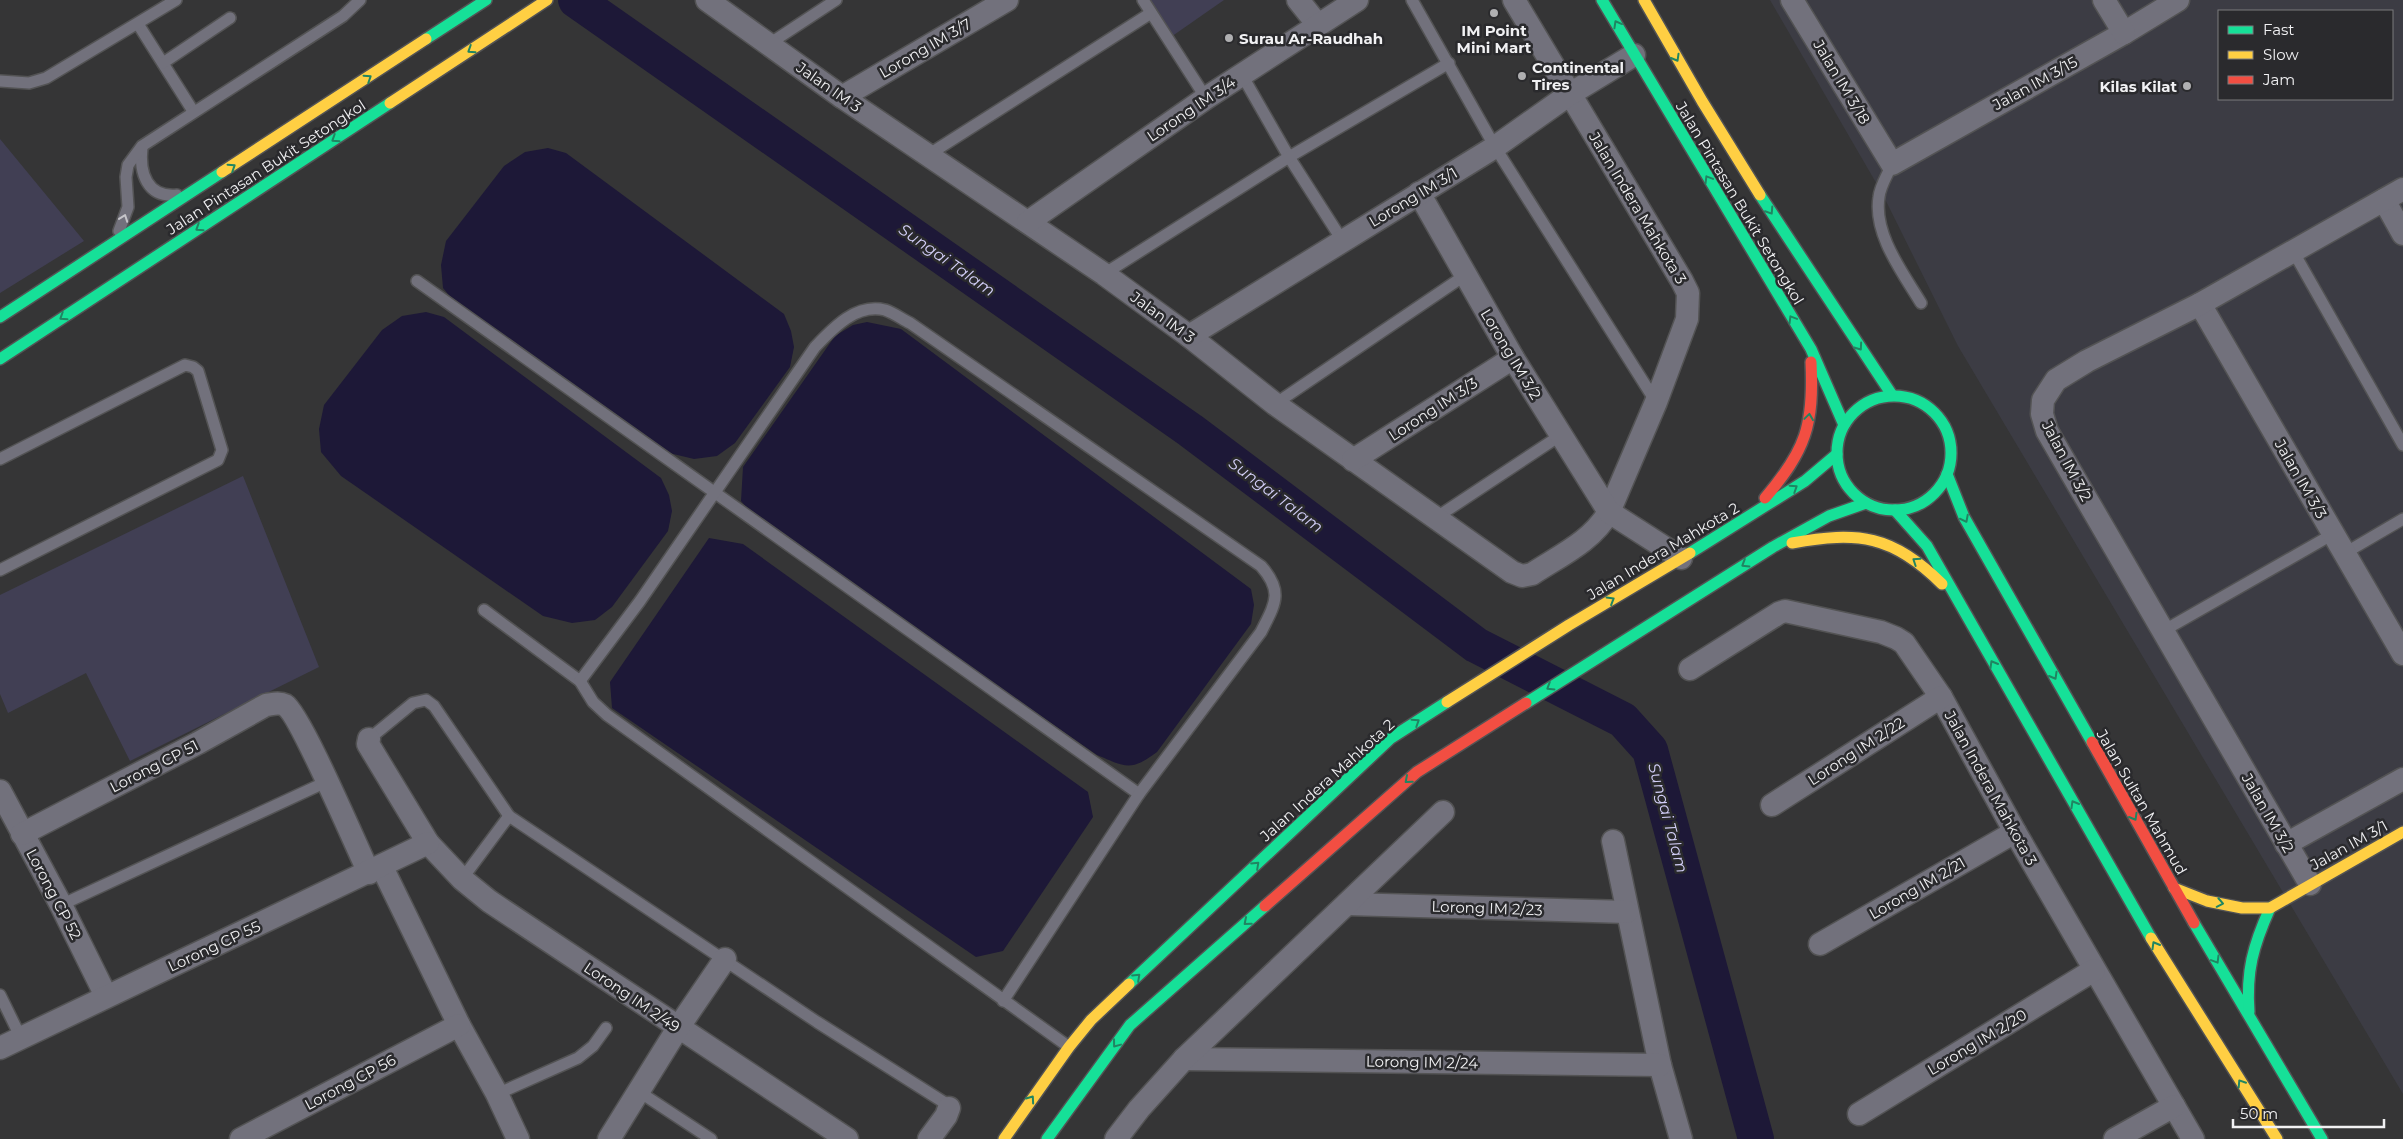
<svg xmlns="http://www.w3.org/2000/svg" width="2403" height="1139" font-family="Montserrat,sans-serif">
<style>
.built{fill:#3c3c44;fill-rule:evenodd}
.green{fill:#413f54}
.water{fill:#1d1837}
.lines{fill:none;stroke-linecap:round;stroke-linejoin:round}
.river{stroke:#1d1837;stroke-width:36}
.lane-casing{stroke:#535354;stroke-width:14}
.street-casing{stroke:#535354;stroke-width:25}
.fast-casing{stroke:#535354;stroke-width:14}
.slow-casing{stroke:#535354;stroke-width:14}
.jam-casing{stroke:#535354;stroke-width:14}
.lane{stroke:#72717c;stroke-width:11}
.street{stroke:#72717c;stroke-width:22}
.fast{stroke:#16e098;stroke-width:11}
.slow{stroke:#ffcf43;stroke-width:11}
.jam{stroke:#f24e42;stroke-width:11}
.oneway{stroke:#208562}
.oneway2{stroke:#c5c4c9}
.poi-dot{fill:#afafb1;stroke:#2a2a2d;stroke-width:2}
.labels{text-anchor:middle;dominant-baseline:central;stroke-width:5;stroke-linejoin:round;paint-order:stroke}
.poi-label{font-size:15px;font-weight:bold;fill:#f1f1f3;stroke:#2a2a2d;text-anchor:start}
.street-label{font-size:15px;fill:#f1f1f3;stroke:#2a2a2d}
.water-label{font-size:16px;font-style:italic;fill:#d2cef7;stroke:#2a2a2d}
</style>
<rect width="100%" height="100%" fill="#353536"/>
<path class="built" d="M1770,0H2403V1094L1958,346L1882,193ZM2219,11H2392V99H2219Z"/>
<g class="green">
<polygon points="1143,0 1224,0 1168,39"/>
<polygon points="0,139 84,241 0,293"/>
<polygon points="243,476 319,667 130,761 86,673 8,713 0,694 0,595"/>
</g>
<g class="water">
<polygon points="548,148 566,153 784,314 791,331 794,347 790,367 735,443 717,456 694,459 665,452 463,312 443,288 441,265 446,241 504,166 525,152"/>
<polygon points="426,312 444,317 661,478 669,495 672,511 668,531 612,607 595,620 572,623 543,616 341,476 321,452 319,429 324,405 382,330 402,316"/>
<path d="M867,322L901,329L1251,589L1254,605L1251,624L1157,752C1130,772 1126,767 1097,755L755,517L741,501L743,467L835,336L853,325Z"/>
<polygon points="709,538 743,544 1088,792 1093,817 1003,951 976,957 612,708 610,682"/>
</g>
<g class="lines">
<polyline class="river" points="576,0 1190,430 1476,645 1623,720 1650,750 1756,1139"/>
<defs>
<g id="lane">
<polyline points="1143,0 1206,98"/>
<polyline points="1412,0 1495,147 1656,402"/>
<polyline points="138,24 193,111"/>
<polyline points="769,44 836,0"/>
<polyline points="163,63 230,18"/>
<polyline points="1242,75 1289,157 1342,240"/>
<polyline points="0,81 29,83 46,78 176,0"/>
<path d="M142,147C139,173 147,198 177,195"/>
<polyline points="928,155 1151,13"/>
<path d="M1892,164C1888,174 1880,186 1879,197C1873,234 1903,273 1921,303"/>
<polyline points="119,231 128,207 126,177 128,165 142,146 343,16 360,0"/>
<polyline points="2293,251 2403,445"/>
<polyline points="1104,274 1289,157 1449,63"/>
<polyline points="417,281 1139,794"/>
<polyline points="1275,404 1464,276"/>
<polyline points="0,459 185,365 193,367 198,371 222,450 218,460 0,570"/>
<polyline points="1437,517 1561,435"/>
<polyline points="2345,553 2403,519"/>
<polyline points="484,610 580,681 593,702 607,715 1069,1047"/>
<polyline points="2163,631 2333,534"/>
<path d="M580,681L640,601L815,347C833,328 856,303 885,310C894,313 902,319 910,323L1261,566C1284,592 1275,604 1261,632L1139,794L1003,1001"/>
<polyline points="369,739 413,703 426,700 434,706 509,816 817,1022 945,1103 949,1108"/>
<polyline points="462,879 509,816"/>
<polyline points="61,905 326,782"/>
<polyline points="0,995 21,1038"/>
<polyline points="638,1091 711,1139"/>
<polyline points="497,1094 578,1058 593,1046 606,1028"/>
</g>
<g id="street">
<path d="M707,0L842,97L1104,274L1189,336L1275,404L1512,572L1522,576L1532,574C1561,555 1591,542 1609,512L1656,402L1687,319L1688,293L1682,281L1514,0"/>
<polyline points="1298,0 1318,25"/>
<polyline points="1792,0 1892,164 2124,33 2178,0"/>
<polyline points="2104,0 2124,33"/>
<polyline points="842,97 1007,0"/>
<polyline points="1419,193 1513,358 1609,512 1681,558"/>
<polyline points="2384,200 2403,234"/>
<polyline points="1028,222 1206,98 1357,0"/>
<polyline points="2200,304 2403,654"/>
<polyline points="1189,336 1495,147 1570,94 1634,55"/>
<polyline points="1353,460 1513,358"/>
<polyline points="1690,669 1779,613 1785,611 1881,632 1896,638 1904,643 1941,697 2015,832 2193,1139"/>
<polyline points="369,739 368,744 428,843 462,879 489,901 847,1139"/>
<polyline points="0,791 61,905 106,996"/>
<polyline points="1772,805 1941,697"/>
<path d="M22,834L198,743L266,705C273,704 279,702 285,705C300,714 357,848 369,873"/>
<polyline points="1613,841 1660,1065 1681,1139"/>
<polyline points="2286,844 2403,779"/>
<polyline points="382,867 459,1025 497,1094 518,1139"/>
<polyline points="2310,884 2047,431 2042,414 2043,400 2056,380 2087,361 2200,304 2403,189"/>
<polyline points="1347,904 1627,912"/>
<polyline points="1820,944 2015,832"/>
<polyline points="0,1048 428,843"/>
<polyline points="1184,1059 1660,1065"/>
<polyline points="1859,1114 2094,970"/>
<polyline points="241,1139 459,1025"/>
<polyline points="609,1139 678,1028 725,959"/>
<polyline points="929,1139 946,1116 949,1108"/>
<polyline points="1116,1139 1139,1109 1184,1059 1443,812"/>
<polyline points="2115,1139 2174,1106"/>
</g>
<g id="fast">
<polyline points="1602,0 1811,349 1844,425"/>
<polyline points="426,39 486,0"/>
<polyline points="1760,195 1892,395"/>
<polyline points="0,317 222,172"/>
<polyline points="0,359 390,103"/>
<circle cx="1894" cy="453" r="57"/>
<polyline points="1947,474 1964,517 2092,742"/>
<polyline points="1895,510 1927,546 2151,938"/>
<polyline points="1690,553 1805,481 1837,454"/>
<polyline points="1526,703 1773,547 1829,516 1866,503"/>
<polyline points="2194,923 2322,1139"/>
<polyline points="1129,984 1391,738 1447,702"/>
<path d="M2249,1012C2246,971 2253,946 2270,908"/>
<polyline points="1047,1139 1130,1025 1265,906"/>
</g>
<g id="slow">
<polyline points="1644,0 1702,101 1760,195"/>
<polyline points="390,103 547,0"/>
<polyline points="222,172 426,39"/>
<path d="M1792,543C1858,531 1893,535 1942,584"/>
<polyline points="1447,702 1569,625 1690,553"/>
<polyline points="2174,888 2207,901 2242,908 2270,908 2403,832"/>
<polyline points="2151,938 2277,1139"/>
<polyline points="1004,1139 1069,1047 1091,1020 1129,984"/>
</g>
<g id="jam">
<path d="M1765,498C1806,450 1814,425 1811,362"/>
<polyline points="2092,742 2194,923"/>
<polyline points="1265,906 1417,772 1526,703"/>
</g>
</defs>
<use href="#lane" class="lane-casing"/>
<use href="#street" class="street-casing"/>
<use href="#fast" class="fast-casing"/>
<use href="#slow" class="slow-casing"/>
<use href="#jam" class="jam-casing"/>
<use href="#lane" class="lane"/>
<use href="#street" class="street"/>
<use href="#fast" class="fast"/>
<use href="#slow" class="slow"/>
<use href="#jam" class="jam"/>
</g>
<defs><path id="oneway-chevron" d="M-2-3.5L2.5 0L-2 3.5" fill="none" stroke-width="1.6" stroke-linecap="round" stroke-linejoin="round" transform="scale(1.25)"/></defs>
<g class="oneway">
<use href="#oneway-chevron" transform="translate(1617 24) rotate(-119)"/>
<use href="#oneway-chevron" transform="translate(471 50) rotate(147)"/>
<use href="#oneway-chevron" transform="translate(1676 58) rotate(60)"/>
<use href="#oneway-chevron" transform="translate(368 78) rotate(-33)"/>
<use href="#oneway-chevron" transform="translate(335 139) rotate(147)"/>
<use href="#oneway-chevron" transform="translate(232 167) rotate(-33)"/>
<use href="#oneway-chevron" transform="translate(1708 179) rotate(-121)"/>
<use href="#oneway-chevron" transform="translate(1770 211) rotate(57)"/>
<use href="#oneway-chevron" transform="translate(199 228) rotate(147)"/>
<use href="#oneway-chevron" transform="translate(63 317) rotate(147)"/>
<use href="#oneway-chevron" transform="translate(1792 319) rotate(-121)"/>
<use href="#oneway-chevron" transform="translate(1859 347) rotate(55)"/>
<use href="#oneway-chevron" transform="translate(1809 417) rotate(-82)"/>
<use href="#oneway-chevron" transform="translate(1794 488) rotate(-33)"/>
<use href="#oneway-chevron" transform="translate(1965 519) rotate(63)"/>
<use href="#oneway-chevron" transform="translate(1916 561) rotate(-146)"/>
<use href="#oneway-chevron" transform="translate(1745 564) rotate(148)"/>
<use href="#oneway-chevron" transform="translate(1611 600) rotate(-31)"/>
<use href="#oneway-chevron" transform="translate(1993 664) rotate(-120)"/>
<use href="#oneway-chevron" transform="translate(2054 676) rotate(60)"/>
<use href="#oneway-chevron" transform="translate(1550 687) rotate(148)"/>
<use href="#oneway-chevron" transform="translate(1416 722) rotate(-33)"/>
<use href="#oneway-chevron" transform="translate(1408 780) rotate(139)"/>
<use href="#oneway-chevron" transform="translate(2074 804) rotate(-120)"/>
<use href="#oneway-chevron" transform="translate(2134 817) rotate(60)"/>
<use href="#oneway-chevron" transform="translate(1256 865) rotate(-43)"/>
<use href="#oneway-chevron" transform="translate(2220 903) rotate(11)"/>
<use href="#oneway-chevron" transform="translate(1247 922) rotate(139)"/>
<use href="#oneway-chevron" transform="translate(2155 945) rotate(-120)"/>
<use href="#oneway-chevron" transform="translate(2216 960) rotate(59)"/>
<use href="#oneway-chevron" transform="translate(1137 977) rotate(-43)"/>
<use href="#oneway-chevron" transform="translate(1116 1044) rotate(127)"/>
<use href="#oneway-chevron" transform="translate(2241 1083) rotate(-123)"/>
<use href="#oneway-chevron" transform="translate(1031 1099) rotate(-55)"/>
</g>
<use class="oneway2" href="#oneway-chevron" transform="translate(124 218) rotate(-70)"/>
<g class="poi-dot">
<circle cx="1494" cy="13" r="5"/>
<circle cx="1229" cy="38" r="5"/>
<circle cx="1522" cy="76" r="5"/>
<circle cx="2187" cy="86" r="5"/>
</g>
<g class="labels">
<g class="poi-label">
<text x="1494" y="30" text-anchor="middle">IM Point<tspan x="1494" dy="17">Mini Mart</tspan></text>
<text x="1239" y="38">Surau Ar-Raudhah</text>
<text x="1532" y="67">Continental<tspan x="1532" dy="17">Tires</tspan></text>
<text x="2177" y="86" text-anchor="end">Kilas Kilat</text>
</g>
<g class="street-label">
<text transform="translate(925 48) rotate(-30)">Lorong IM 3/7</text>
<text transform="translate(1842 82) rotate(59)">Jalan IM 3/18</text>
<text transform="translate(2035 83) rotate(-29)">Jalan IM 3/15</text>
<text transform="translate(829 87) rotate(35)">Jalan IM 3</text>
<text transform="translate(1191 109) rotate(-34)">Lorong IM 3/4</text>
<text transform="translate(266 167) rotate(-33)">Jalan Pintasan Bukit Setongkol</text>
<text transform="translate(1413 197) rotate(-31)">Lorong IM 3/1</text>
<text transform="translate(1740 203) rotate(59)">Jalan Pintasan Bukit Setongkol</text>
<text transform="translate(1638 208) rotate(59)">Jalan Indera Mahkota 3</text>
<text transform="translate(1163 317) rotate(36)">Jalan IM 3</text>
<text transform="translate(1511 354) rotate(59)">Lorong IM 3/2</text>
<text transform="translate(1433 409) rotate(-33)">Lorong IM 3/3</text>
<text transform="translate(2067 461) rotate(62)">Jalan IM 3/2</text>
<text transform="translate(2301 479) rotate(60)">Jalan IM 3/3</text>
<text transform="translate(1663 551) rotate(-31)">Jalan Indera Mahkota 2</text>
<text transform="translate(1856 751) rotate(-33)">Lorong IM 2/22</text>
<text transform="translate(154 766) rotate(-27)">Lorong CP 51</text>
<text transform="translate(1327 780) rotate(-42)">Jalan Indera Mahkota 2</text>
<text transform="translate(1991 788) rotate(61)">Jalan Indera Mahkota 3</text>
<text transform="translate(2142 802) rotate(60)">Jalan Sultan Mahmud</text>
<text transform="translate(2268 813) rotate(60)">Jalan IM 3/2</text>
<text transform="translate(2349 845) rotate(-29)">Jalan IM 3/1</text>
<text transform="translate(1917 888) rotate(-30)">Lorong IM 2/21</text>
<text transform="translate(54 894) rotate(62)">Lorong CP 52</text>
<text transform="translate(1487 908) rotate(2)">Lorong IM 2/23</text>
<text transform="translate(214 946) rotate(-25)">Lorong CP 55</text>
<text transform="translate(632 997) rotate(34)">Lorong IM 2/49</text>
<text transform="translate(1977 1042) rotate(-31)">Lorong IM 2/20</text>
<text transform="translate(1422 1062) rotate(1)">Lorong IM 2/24</text>
<text transform="translate(350 1082) rotate(-28)">Lorong CP 56</text>
</g>
<g class="water-label">
<text transform="translate(947 260) rotate(35)">Sungai Talam</text>
<text transform="translate(1276 495) rotate(37)">Sungai Talam</text>
<text transform="translate(1668 818) rotate(75)">Sungai Talam</text>
</g>
</g>
<rect x="2218" y="10" width="175" height="90" fill="#2a2a2d" stroke="#7a7a7c"/>
<rect x="2228" y="26" width="25" height="8" fill="#16e098" stroke="#7a7a7c"/>
<text x="2263" y="35" font-size="15" fill="#f1f1f3">Fast</text>
<rect x="2228" y="51" width="25" height="8" fill="#ffcf43" stroke="#7a7a7c"/>
<text x="2263" y="60" font-size="15" fill="#f1f1f3">Slow</text>
<rect x="2228" y="76" width="25" height="8" fill="#f24e42" stroke="#7a7a7c"/>
<text x="2263" y="85" font-size="15" fill="#f1f1f3">Jam</text>
<path d="M2233 1119v8h151v-8" fill="none" stroke="#f1f1f3" stroke-width="2.5"/>
<text x="2240" y="1119" font-size="15" fill="#f1f1f3" stroke="#2a2a2d" stroke-width="4" paint-order="stroke">50 m</text>
</svg>
